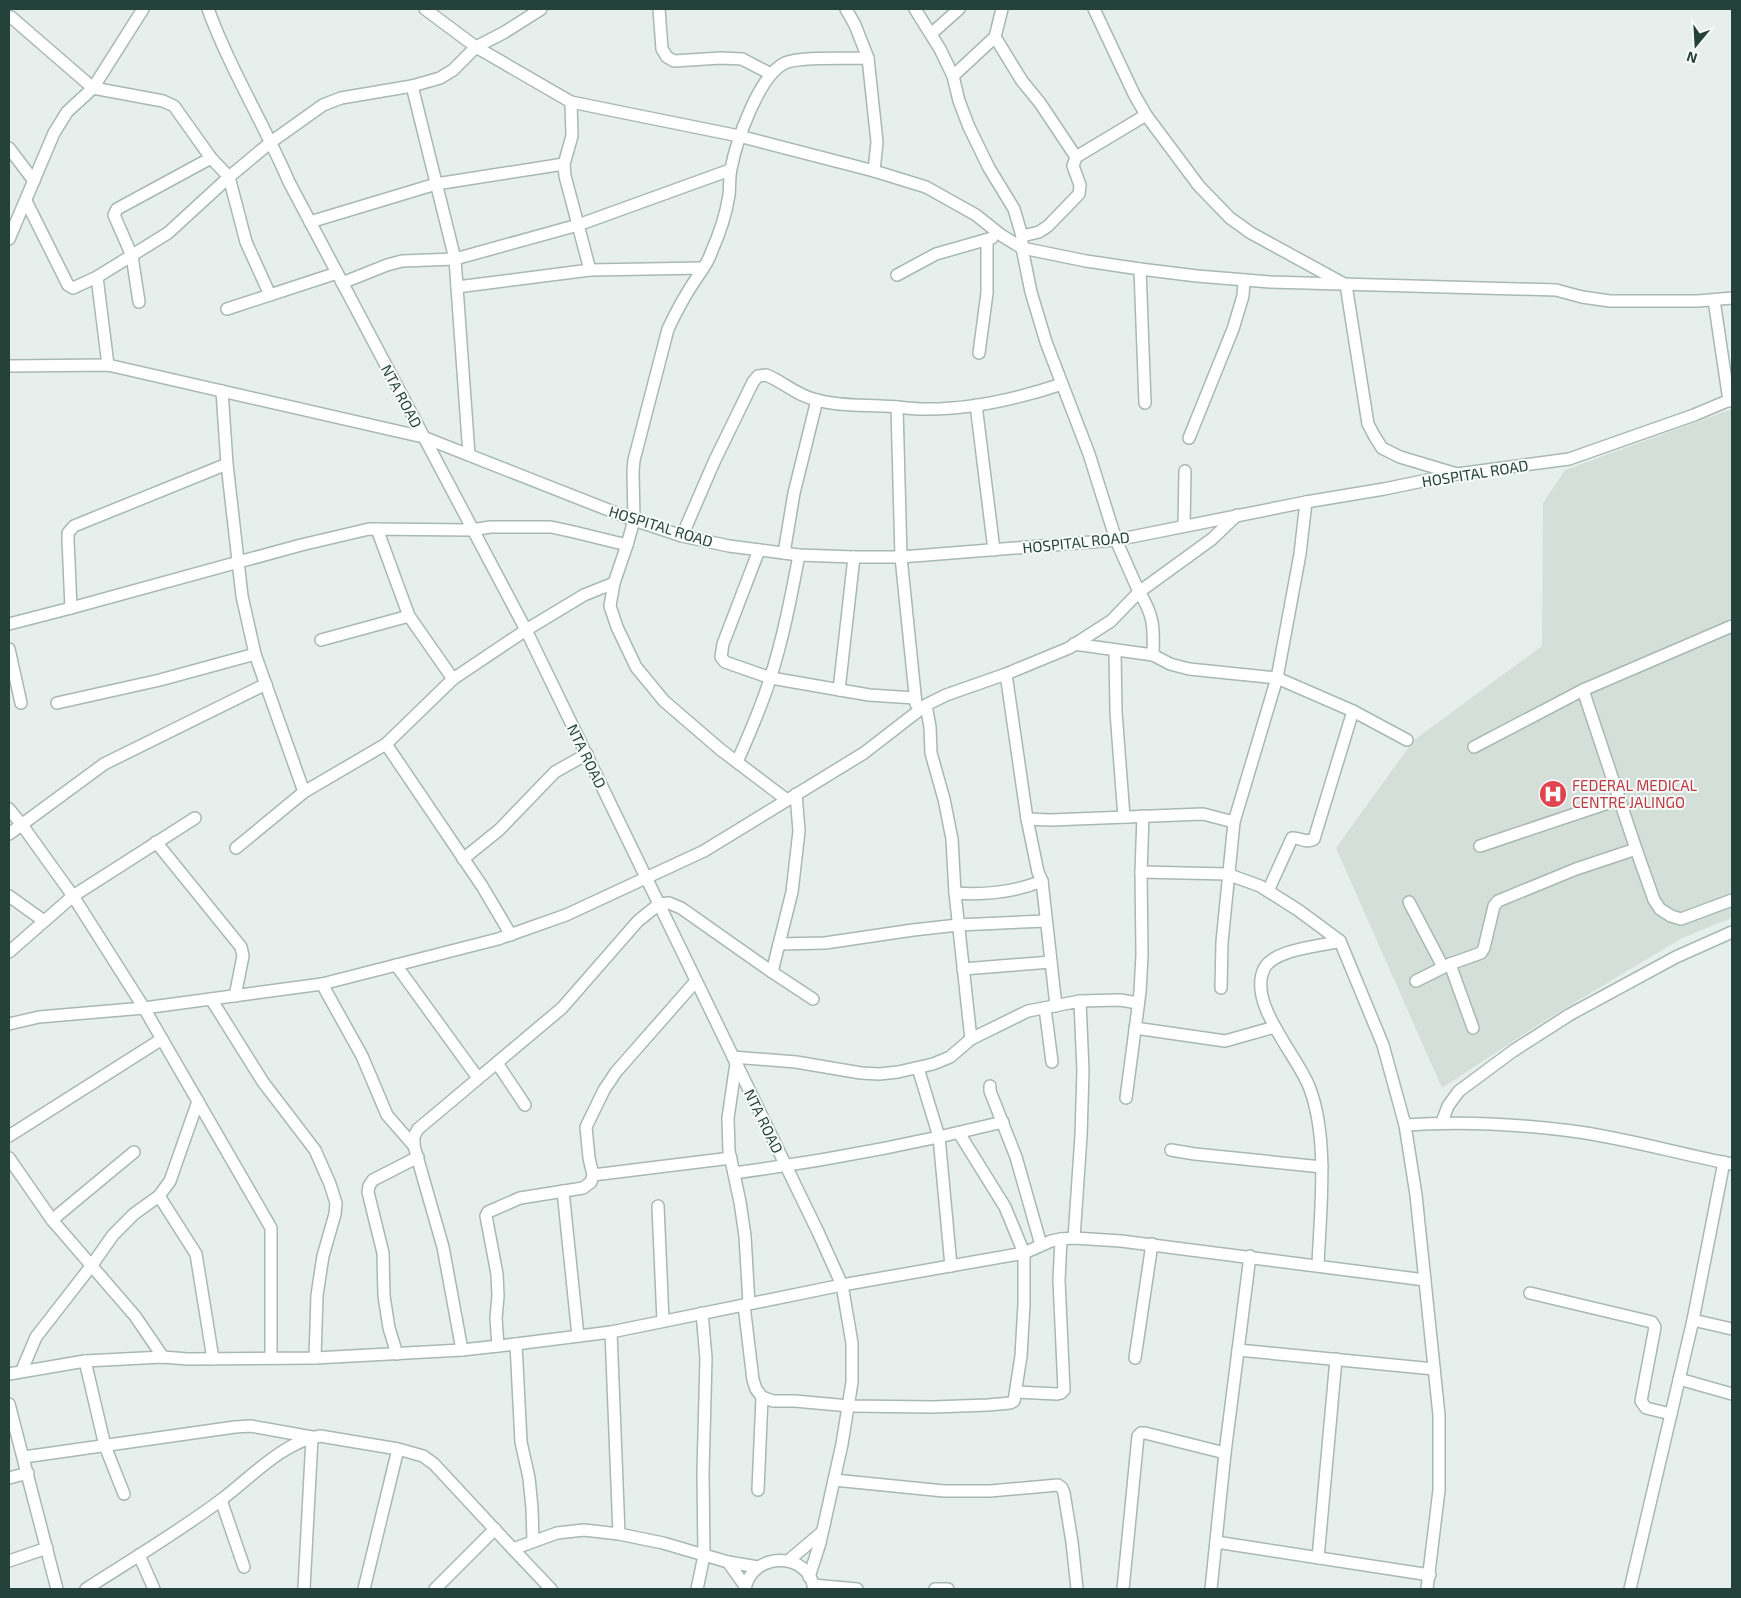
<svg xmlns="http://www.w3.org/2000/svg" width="1741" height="1598" font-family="'Exo 2',sans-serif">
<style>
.built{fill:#d4dfda}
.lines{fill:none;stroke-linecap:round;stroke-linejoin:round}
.minor-casing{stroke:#a8b8b2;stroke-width:14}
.minor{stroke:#fff;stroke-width:11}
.labels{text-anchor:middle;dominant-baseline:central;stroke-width:4;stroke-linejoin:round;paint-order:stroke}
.street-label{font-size:15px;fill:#24423a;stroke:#f7fbf9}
.health-label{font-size:15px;fill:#be3a42;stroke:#f7fbf9;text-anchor:start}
</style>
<rect width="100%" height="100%" fill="#e6efeb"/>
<polygon class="built" points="1732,409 1732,918 1682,938 1541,1023 1442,1088 1336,848 1414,740 1542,646 1543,503 1565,470"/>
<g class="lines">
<defs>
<g id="minor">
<path d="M208,9C230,69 264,124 289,182L526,630L756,1104L818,1232L842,1285L852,1343V1382L842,1444L820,1543L809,1577"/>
<polyline points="425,9 476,47 571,102 739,136 874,171 926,187 976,215 1001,235 1022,248 1086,261 1140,269 1197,276 1270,282 1556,290 1582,297 1610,301 1698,301 1732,298"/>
<polyline points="659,9 662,49 667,57 674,61 721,58 742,59 771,74"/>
<polyline points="846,9 855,25 868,58 877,142 874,171"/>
<polyline points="1094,9 1134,94 1146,115 1199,186 1230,218 1251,233 1346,285 1368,424 1375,437 1382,448 1400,457 1457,474"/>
<polyline points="11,17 93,88 163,101 174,106 211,158 229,177 246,242 270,295"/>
<polyline points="931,34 959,9"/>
<polyline points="995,37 1022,81 1040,103 1076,157"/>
<polyline points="953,76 995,37 1002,9"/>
<polyline points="412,86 455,259 469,455"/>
<polyline points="571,102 572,136 564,164 565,176 590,270"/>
<polyline points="9,148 34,181"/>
<polyline points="26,201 68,285 73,288 97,277"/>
<polyline points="310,222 436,184 564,164"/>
<polyline points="1022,236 1039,232 1048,226 1079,194 1080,185 1073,166 1076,157 1146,115"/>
<polyline points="9,239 54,133 67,112 93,88 143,9"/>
<polyline points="1140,269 1145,403"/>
<polyline points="897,275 936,254 992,238"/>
<polyline points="342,283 387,265 402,261 455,259 578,225 730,170"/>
<polyline points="457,287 590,270 703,268"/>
<polyline points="1714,300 1729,401"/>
<polyline points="139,302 132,256 114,215 117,209 211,158"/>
<polyline points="227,309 337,273"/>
<polyline points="979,353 987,293 987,240"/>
<polyline points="108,365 97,277 168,233 229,177 271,142 323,105 341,98 412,86 440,78 453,70 476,47 505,32 541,9"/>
<polyline points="9,366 108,365 423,437 634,520 682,536 729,546 799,555 854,557 901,557 1116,540 1306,502 1384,489 1457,474 1569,459 1694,415 1732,399"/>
<polyline points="222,391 227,464 242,596 255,654 304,792"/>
<polyline points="976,405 994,550"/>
<polyline points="897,407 901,557 916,704"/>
<polyline points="1189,438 1233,329 1243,296 1244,280"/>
<polyline points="1184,526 1185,471"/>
<polyline points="377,529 409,616 453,679"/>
<path d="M682,536L714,462L753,382L758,376L766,375C784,382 797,396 817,400C838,406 860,405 881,406C895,406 909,409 923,409C971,410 1017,399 1062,384"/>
<polyline points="759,550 723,644 721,657 725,662 771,678 869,695 915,698"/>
<polyline points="784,553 794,493 817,400"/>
<polyline points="71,608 68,540 68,533 74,526 227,464"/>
<polyline points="9,624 71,608 301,545 369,529 472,530 490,527 551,527 574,532 627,545"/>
<polyline points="321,640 409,616"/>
<polyline points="1074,644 1153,655 1170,664 1189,669 1277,678 1353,711 1407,740"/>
<polyline points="9,649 21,703"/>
<polyline points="1115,651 1116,712 1124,817"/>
<path d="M1153,655C1154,628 1154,615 1139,592L1212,539L1237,515"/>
<polyline points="1006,674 1027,819 1038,872 1042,881 1056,1006"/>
<polyline points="839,690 854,557"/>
<polyline points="1583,690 1636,849 1654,900 1660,909 1671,916 1681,919 1732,900"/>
<polyline points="57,703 160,680 255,654"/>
<polyline points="926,705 930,727 931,753 944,799 952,839 955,893 971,1039"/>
<polyline points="386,744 482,886 511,935"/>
<polyline points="1474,747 1583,690 1732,626"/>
<path d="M737,762C749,735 761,708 770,679C783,639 791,597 799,555"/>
<path d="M787,800L721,750L664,701L636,667L617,627L610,606L614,583L627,545L634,520L633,472L634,460L668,329C676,312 685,295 696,279C701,271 708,263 711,253C719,235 726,215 729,195C730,187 729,177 731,169C736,142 759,75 785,63C799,56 850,59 868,58"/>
<polyline points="9,809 22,825 73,896 144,1008 271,1228 271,1358"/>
<polyline points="1027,819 1051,820 1203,814 1234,822"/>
<polyline points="9,834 104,764 266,684"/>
<polyline points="156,842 241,947 243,956 235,996"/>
<polyline points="1480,846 1620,799"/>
<polyline points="236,848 304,792 386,744 453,679 526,630 584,595 614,583"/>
<polyline points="463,859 499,830 555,772 587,754"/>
<polyline points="1141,872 1227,874 1260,886 1298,910 1340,941 1383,1045 1405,1125 1416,1195 1439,1415 1439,1490 1427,1589"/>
<path d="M1268,891L1292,838C1300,837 1306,844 1314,839L1353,711"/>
<path d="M955,893C983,895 1015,892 1042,881"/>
<polyline points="9,896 44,921"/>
<polyline points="1409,902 1443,967"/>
<polyline points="779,944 825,943 913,930 958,925 1046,921"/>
<polyline points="9,952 73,896 195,818"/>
<polyline points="1450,964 1473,1028"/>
<polyline points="396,965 478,1078"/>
<polyline points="963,969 1051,962"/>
<polyline points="772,972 792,892 799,831 796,794"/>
<polyline points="1416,981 1450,964 1481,953 1484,948 1494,906 1498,901 1576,869 1636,849"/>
<polyline points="322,984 362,1056 387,1115 414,1146"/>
<polyline points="1221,988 1222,942 1234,822 1277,678 1300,554 1306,502"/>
<polyline points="211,999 263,1082 315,1150 330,1184 336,1203 335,1214 323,1256 317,1295 315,1358"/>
<polyline points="1080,1001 1120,1000 1138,1003"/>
<polyline points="1045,1008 1052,1062"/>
<polyline points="9,1024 39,1017 144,1008 322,984 498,939 566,915 704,851 864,753 926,705 946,695 1006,674 1069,648 1111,621 1139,592 1116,540 1089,454 1046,342 1031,292 1022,248 1022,236 1014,209 989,168 969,127 959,101 953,76 940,49 915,9"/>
<polyline points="1135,1028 1225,1041 1275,1027"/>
<polyline points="733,1057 796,1062 861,1073 879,1074 898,1072 933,1064 950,1057 971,1039 1028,1011 1080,1001 1083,1071 1081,1136 1074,1238"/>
<polyline points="497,1063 525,1105"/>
<polyline points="736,1063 728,1118 729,1151 740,1202 745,1236 749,1304"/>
<polyline points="918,1068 939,1137 951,1266"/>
<polyline points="990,1086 990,1091 1016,1157 1041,1245"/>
<polyline points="1126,1098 1140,992 1142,955 1141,872 1143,816"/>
<polyline points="1442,1122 1448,1106 1459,1091 1513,1051 1569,1015 1676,957 1732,932"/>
<path d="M1405,1125C1461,1121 1517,1124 1572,1131C1626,1138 1679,1154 1732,1164"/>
<polyline points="9,1136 162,1039"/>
<polyline points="1171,1150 1195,1154 1322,1167"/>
<polyline points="9,1158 52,1220 135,1316 163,1357"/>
<path d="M734,1173C824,1161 914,1144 1003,1122"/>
<polyline points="593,1175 731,1158"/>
<polyline points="563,1191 578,1336"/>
<polyline points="159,1196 196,1254 213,1359"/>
<polyline points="658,1206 663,1321"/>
<polyline points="52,1220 134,1152"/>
<path d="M1318,1266C1320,1212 1329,1140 1310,1089C1299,1057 1247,1004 1264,969C1273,949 1319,947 1340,941"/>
<polyline points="1530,1293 1652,1322 1655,1327 1641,1401 1646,1408 1671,1414"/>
<polyline points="744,1305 753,1380 756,1389 762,1397 773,1401 795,1401 849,1406 933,1407 988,1405 1010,1403 1014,1401 1021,1356 1024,1304 1024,1253 1005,1207 959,1133"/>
<polyline points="1693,1320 1732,1329"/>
<polyline points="611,1332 619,1534"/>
<polyline points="516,1344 521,1442 529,1478 532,1508 533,1541"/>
<polyline points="498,1346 496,1318 498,1296 497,1274 486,1216 488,1212 520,1198 583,1188 591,1182 593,1175 589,1158 586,1127 604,1090 616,1072 696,981"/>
<polyline points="462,1350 443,1247 414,1146 414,1136 418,1129 562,1008 638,921 659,904 669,903 681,908 772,972 813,999"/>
<polyline points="1238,1350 1434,1369"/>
<polyline points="397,1354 389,1328 384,1296 383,1253 368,1192 369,1186 373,1180 418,1157"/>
<polyline points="1135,1358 1152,1244"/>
<polyline points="85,1361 105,1446 124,1494"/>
<polyline points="22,1370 36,1337 92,1265 113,1235 134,1214 159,1196 170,1181 198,1101"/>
<polyline points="9,1374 85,1361 163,1357 187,1359 315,1358 462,1350 516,1344 611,1332 842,1285 1024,1253 1051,1241 1061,1239 1074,1238 1121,1241 1425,1280"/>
<polyline points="1679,1379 1732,1394"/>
<polyline points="1016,1392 1057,1394 1061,1393 1064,1390 1059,1280 1061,1239"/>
<polyline points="9,1404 57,1589"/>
<polyline points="24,1457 235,1427 251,1426 312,1437 304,1589"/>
<polyline points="9,1478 28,1473"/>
<polyline points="834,1480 944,1491 990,1491 1058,1485 1062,1488 1064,1493 1072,1542 1077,1589"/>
<polyline points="758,1490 762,1397"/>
<polyline points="221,1500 244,1567"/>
<polyline points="1216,1542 1430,1575"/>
<polyline points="513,1549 551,1589"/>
<polyline points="139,1555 154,1589"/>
<polyline points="1318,1558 1336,1359"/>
<polyline points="9,1561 47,1548"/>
<polyline points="788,1561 821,1533"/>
<polyline points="728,1562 745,1586"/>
<polyline points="813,1585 857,1589"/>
<path d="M86,1589C131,1560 178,1532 221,1500C249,1479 284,1441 320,1436L398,1449L423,1456L434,1464L513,1549L557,1533L584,1530L619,1534L663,1543L728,1562L758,1567"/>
<polyline points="364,1589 398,1449"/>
<polyline points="435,1589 495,1529"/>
<polyline points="697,1589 704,1556 703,1473 706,1358 702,1313"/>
<path d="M745,1589C752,1551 809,1551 814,1589"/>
<polyline points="935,1589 948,1589"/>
<polyline points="1123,1589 1138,1436 1141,1433 1145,1433 1225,1453"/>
<polyline points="1211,1589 1225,1453 1250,1256"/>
<polyline points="1630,1589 1693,1320 1724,1162"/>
</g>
</defs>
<use href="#minor" class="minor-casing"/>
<use href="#minor" class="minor"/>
</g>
<defs>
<symbol id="hospital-disc" viewBox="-11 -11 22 22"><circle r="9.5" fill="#e0444e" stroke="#f7fbf9"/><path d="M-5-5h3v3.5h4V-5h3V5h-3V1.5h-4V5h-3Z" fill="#fff"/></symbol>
</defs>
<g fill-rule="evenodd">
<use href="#hospital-disc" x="1537" y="778" width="32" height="32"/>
</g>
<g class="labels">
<g class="street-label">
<text transform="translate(402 396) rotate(62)">NTA ROAD</text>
<text transform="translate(1475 473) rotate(-9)">HOSPITAL ROAD</text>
<text transform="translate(661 526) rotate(17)">HOSPITAL ROAD</text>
<text transform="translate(1076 542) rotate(-6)">HOSPITAL ROAD</text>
<text transform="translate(587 756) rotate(64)">NTA ROAD</text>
<text transform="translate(764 1121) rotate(64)">NTA ROAD</text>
</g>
<g class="health-label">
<text x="1572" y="785">FEDERAL MEDICAL<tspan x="1572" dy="17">CENTRE JALINGO</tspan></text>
</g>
</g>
<rect width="1741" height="1598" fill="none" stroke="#24423a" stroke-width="20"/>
<g transform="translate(1696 45) rotate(198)" stroke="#f7fbf9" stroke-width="4" paint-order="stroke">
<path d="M0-4L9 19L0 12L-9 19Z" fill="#24423a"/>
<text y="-8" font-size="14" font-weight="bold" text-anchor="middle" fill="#24423a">N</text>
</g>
</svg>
